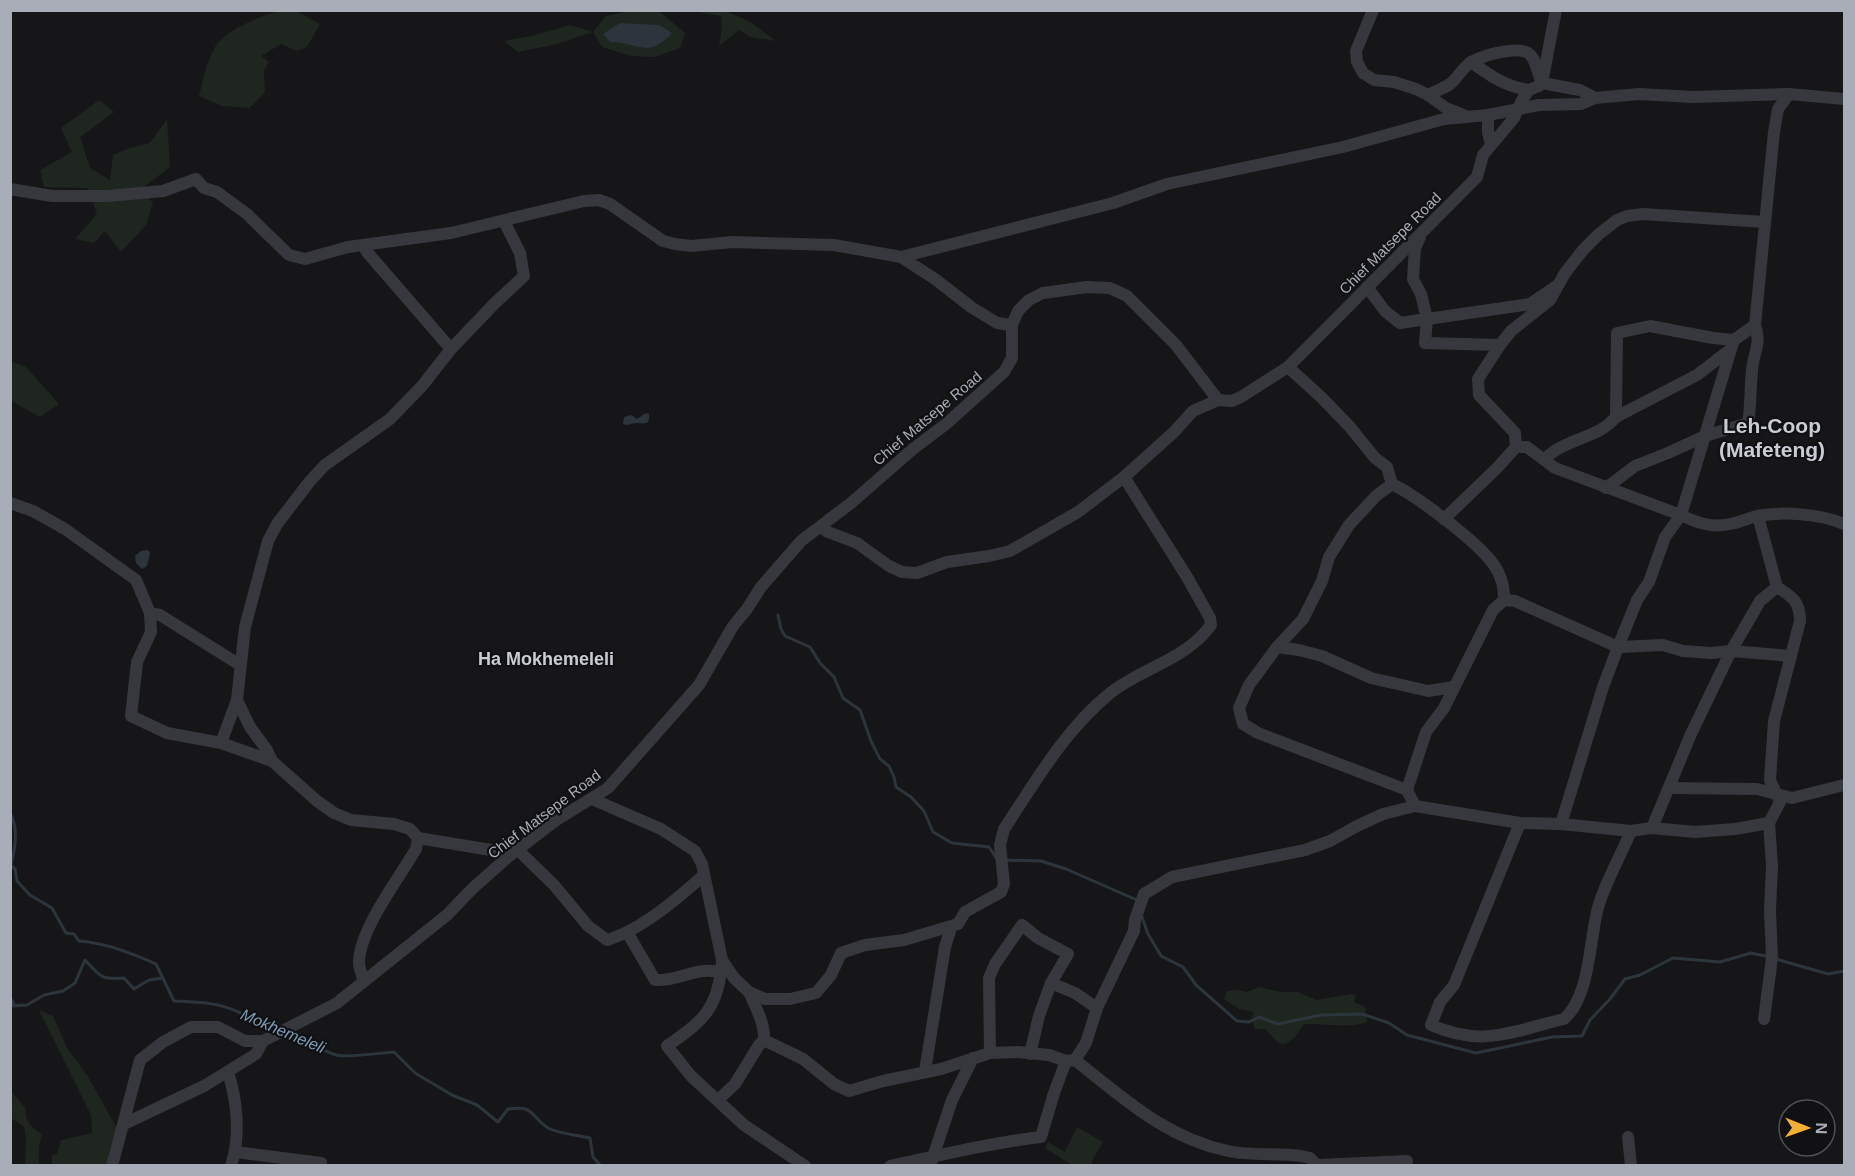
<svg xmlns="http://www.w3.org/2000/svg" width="1855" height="1176" font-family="Helvetica,sans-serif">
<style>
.green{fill:#1e261f}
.water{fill:#2c353c}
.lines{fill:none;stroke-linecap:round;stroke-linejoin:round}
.stream{stroke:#2c353c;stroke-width:3}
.minor{stroke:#37383d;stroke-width:12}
.labels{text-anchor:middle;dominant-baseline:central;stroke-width:4.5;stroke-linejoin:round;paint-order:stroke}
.street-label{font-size:15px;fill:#a8adb8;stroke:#111113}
.water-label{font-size:16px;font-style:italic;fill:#7f9bb3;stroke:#111113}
.quarter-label{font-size:18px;font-weight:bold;fill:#c9ccd4;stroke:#111113}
.district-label{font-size:21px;font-weight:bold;fill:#c9ccd4;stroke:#111113}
</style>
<rect width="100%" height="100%" fill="#161618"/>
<g class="green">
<path d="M281,10L296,11L320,24L307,47L297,51L281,44L261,56L269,62L264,70L265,93L249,108L222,106L199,96C203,80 207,61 215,47C226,29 262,16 281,10Z"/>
<polygon points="628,11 659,11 685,33 680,48 655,57 631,56 602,47 593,32 557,44 518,52 504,41 531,36 570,25 593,32 606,16"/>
<polygon points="699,11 726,11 752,23 776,41 750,37 739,30 719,46 722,27 721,16 702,13"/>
<polygon points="99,100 114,112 80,137 90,168 110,180 113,155 129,148 150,143 167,119 170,167 141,189 153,203 146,225 121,252 105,231 94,243 75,239 97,214 88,188 44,187 40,170 72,152 61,128"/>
<polygon points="10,361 26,367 59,404 40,417 11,401"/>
<path d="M1259,987L1281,992H1298L1316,1000L1352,994L1356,996L1354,1002L1365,1007L1367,1022C1346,1029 1326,1023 1304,1024L1295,1037L1285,1044L1278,1043L1265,1029H1255L1252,1020L1253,1012L1239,1009L1224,999L1227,991L1237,990L1247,992Z"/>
<polygon points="39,1010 53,1016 67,1048 87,1075 119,1132 108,1165 52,1165 52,1156 57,1154 61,1140 92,1133 91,1115"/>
<polygon points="10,1090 25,1108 27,1120 33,1128 42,1134 39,1146 39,1165 25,1165 26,1140 24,1126 12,1119"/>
<polygon points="1077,1127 1103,1142 1091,1163 1094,1165 1072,1165 1045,1148 1048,1142 1065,1152"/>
</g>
<g class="water">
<path d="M620,23L659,25L672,33C647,60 639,42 610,42L603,34Z"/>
<path d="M646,413L649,414C650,424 646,424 637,423C631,423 629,426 623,424L624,417L631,415L637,419Z"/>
<polygon points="148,550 150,553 147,566 142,569 136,563 135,556 141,551"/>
</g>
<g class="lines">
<g class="stream">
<polyline points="778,615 781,629 785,636 810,647 820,663 834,677 843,698 860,710 871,741 880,759 889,766 894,777 896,787 911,797 924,811 933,832 952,843 989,847 997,859"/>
<path d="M10,813C19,829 15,849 11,865"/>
<polyline points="1004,860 1041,861 1066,869 1137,900 1138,902"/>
<path d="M10,865L15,869L17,881L30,895L52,908L66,933L74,934L79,941C106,943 131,953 156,964L174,1001C196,1002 216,1002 236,1011C251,1017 260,1025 276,1029"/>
<polyline points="1141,914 1148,934 1161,956 1183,967 1196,985 1237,1021 1249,1022 1259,1017 1278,1024 1321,1015 1362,1014 1389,1023 1407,1035 1476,1053 1552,1037 1582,1036 1590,1020 1610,999 1625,979 1640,975 1673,958 1720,962 1751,953 1770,957"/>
<polyline points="1776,959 1828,974 1844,971"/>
<polyline points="10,997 15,1006"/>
<path d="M10,1006L27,1005L44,995L63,991L75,983L85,960C100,977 102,980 124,978L134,989L149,980L163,978"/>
<path d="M288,1032C306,1038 319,1050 336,1055C348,1058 380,1053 394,1052L415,1073L452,1095L477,1105L498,1122L508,1109C535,1105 530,1116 548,1128C559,1134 578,1135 590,1138L593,1157L601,1166"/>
</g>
<g class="minor">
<polyline points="1373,10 1356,51 1357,62 1363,73 1374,80 1394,82 1416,89 1428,95 1446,108 1466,116"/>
<polyline points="1556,10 1542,83 1580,90 1595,98"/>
<path d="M1471,62C1491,76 1504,86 1529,90"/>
<polyline points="1488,115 1488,132 1491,145"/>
<polyline points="10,189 52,196 107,196 163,191 196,179 204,188 217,192 247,214 289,255 305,259 348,247 451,233 584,201 599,200 610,204 663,241 675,244 691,246 732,242 834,245 901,257 935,279 971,307 997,323 1012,325"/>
<polyline points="504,221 520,253 524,276 494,304 451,349 422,386 390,419 325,465 310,481 277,524 268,541 245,627 237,700 250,727 267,750 272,761 317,801 334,813 351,820 394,824 410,829 418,838 503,852 508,857"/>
<polyline points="1420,237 1415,248 1413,279 1421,294 1427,319 1425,343 1500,345"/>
<polyline points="364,246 367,252 451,349"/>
<polyline points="901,257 1113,203 1167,184 1343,147 1444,119 1488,115 1539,105 1581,104 1595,98 1639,94 1693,97 1789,94 1844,99"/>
<polyline points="1367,287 1385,311 1400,323 1530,304 1558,285"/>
<polyline points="1734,340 1731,349 1697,375 1616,417 1617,333 1650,326 1713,338 1734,340 1755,325"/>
<path d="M1288,367L1321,397L1350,427L1375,458L1387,467L1392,484C1417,496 1479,543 1494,565C1502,577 1504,587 1504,600"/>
<path d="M1516,447H1527L1555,468L1681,515C1697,523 1712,528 1730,524C1739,523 1748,518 1757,516C1783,511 1821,514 1844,524"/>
<path d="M1545,459C1565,438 1598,439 1616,417"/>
<polyline points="1392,484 1376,496 1349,525 1329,557 1322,581 1303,619 1277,647 1249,685 1239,708 1243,724 1258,733 1407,790"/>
<path d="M1606,488L1635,466L1668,453L1705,436L1748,423C1751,406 1750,389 1752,371C1753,352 1762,345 1755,325L1774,132L1778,109L1789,94"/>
<polyline points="10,503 33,511 65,529 136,580 150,613 160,615 240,665"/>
<path d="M1758,516L1777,587C1793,597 1800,602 1800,621L1774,721L1770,780L1780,802L1769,823L1772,865L1770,911L1772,958L1764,1019"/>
<polyline points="1444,519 1497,468 1516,447 1515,433 1479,395 1478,379 1500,345 1511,331 1550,300 1565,273 1583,250 1599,234 1617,220 1627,216 1643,214 1764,222"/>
<polyline points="821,527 828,532 857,543 889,566 902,572 917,573 947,562 989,556 1010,551 1078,512 1124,477"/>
<polyline points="150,613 151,632 137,662 131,716 167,733 221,743 272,761"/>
<polyline points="1277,647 1299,650 1322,656 1371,678 1428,691 1454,687"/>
<polyline points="221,743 237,700"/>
<polyline points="1669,788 1757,789 1792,798 1844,785"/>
<path d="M592,799L661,829L695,851L702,864L722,960L734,978L749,992L765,999H790L816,993L831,975L841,953L865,945L904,940L958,924L965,912L1001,892L1004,884L1000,845L1004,829C1036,781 1064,731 1109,694C1141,668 1186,660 1211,625L1210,618L1187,577L1124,477L1174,432L1193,411L1218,400"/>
<path d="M1520,823L1454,985L1440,1002L1431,1025C1484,1048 1512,1031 1564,1019C1591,996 1589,937 1599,904C1607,879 1621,855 1631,831"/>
<polyline points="1769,823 1735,829 1695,832 1652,828 1631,831 1561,824 1520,823 1415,806 1407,790 1426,732 1444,708 1493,610 1504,600 1515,601 1618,647 1663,645 1683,651 1711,653 1731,651 1791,656"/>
<polyline points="1561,824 1603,687 1618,647 1637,600 1649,582 1665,537 1681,515 1731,349"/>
<polyline points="1652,828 1691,734 1731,651 1760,601 1777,587"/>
<path d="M518,850L554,885L588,926L607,940C641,930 677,899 704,875"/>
<path d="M627,932L655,980C678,982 698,965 721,973"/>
<path d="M722,960C719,1007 705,1020 667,1046L691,1076L744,1125L805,1166"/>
<path d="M364,981C362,975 359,968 359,963C359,930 399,878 416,849L418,838"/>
<polyline points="1051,983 1075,993 1097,1008"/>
<path d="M764,1040L803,1059L834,1084L849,1091L883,1081L941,1069L990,1053L1018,1052L1049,1055L1066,1061L1075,1060C1123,1098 1166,1138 1228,1151C1251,1156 1277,1153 1301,1156L1310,1158L1317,1165L1407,1161"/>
<polyline points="990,1053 989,978 995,964 1022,925 1038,938 1068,954 1051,983 1039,1016 1030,1054"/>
<polyline points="1075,1060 1086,1043 1097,1008 1134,931 1135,920 1144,894 1172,877 1305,850 1330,841 1357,826 1383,814 1415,806"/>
<polyline points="925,1071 945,947 950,931 948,927"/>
<path d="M228,1072C237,1101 241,1136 231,1166"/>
<path d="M718,1100L735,1084L759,1045L764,1040C765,1023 755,1006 749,992"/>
<polyline points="124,1124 204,1086 256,1054 263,1041"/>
<polyline points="1628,1137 1631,1166"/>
<polyline points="236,1152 321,1163 321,1166"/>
<polyline points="931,1163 952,1100 973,1058"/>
<path d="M112,1166L140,1060L163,1042L191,1027H218L245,1041H263L337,1003L447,915L473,888L508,857L555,821L608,788L699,685L733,626L747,609L761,587L801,541L851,503L913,449L946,424L1004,372L1012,358V325L1018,311L1029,300L1043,293L1087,287L1110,288L1127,296L1176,345L1218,400L1232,401L1241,397L1288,367L1477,177L1483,155L1514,118L1522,100L1529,90L1539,86L1542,83C1537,74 1537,59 1528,53C1516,46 1485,55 1473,61C1463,66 1458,78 1450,84C1443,89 1435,91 1428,95"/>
<path d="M890,1166C941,1155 990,1143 1041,1137L1054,1093L1066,1061"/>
</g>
</g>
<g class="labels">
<g class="street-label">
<text transform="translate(1390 243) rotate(-45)">Chief Matsepe Road</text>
<text transform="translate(927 418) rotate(-40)">Chief Matsepe Road</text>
<text transform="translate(544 814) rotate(-37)">Chief Matsepe Road</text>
</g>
<g class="water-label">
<text transform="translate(283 1031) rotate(23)">Mokhemeleli</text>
</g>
<g class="quarter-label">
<text x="546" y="659">Ha Mokhemeleli</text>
</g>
<g class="district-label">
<text x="1772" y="425">Leh-Coop<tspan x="1772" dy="24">(Mafeteng)</tspan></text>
</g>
</g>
<rect width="1855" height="1176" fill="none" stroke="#a8adb8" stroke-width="24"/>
<g transform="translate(1807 1128) rotate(91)"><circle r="28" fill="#111113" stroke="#4d4f55" stroke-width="1.5"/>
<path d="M0-4.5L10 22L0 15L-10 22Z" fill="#f2b134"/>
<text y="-9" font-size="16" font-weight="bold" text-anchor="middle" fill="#a8adb8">N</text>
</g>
</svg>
